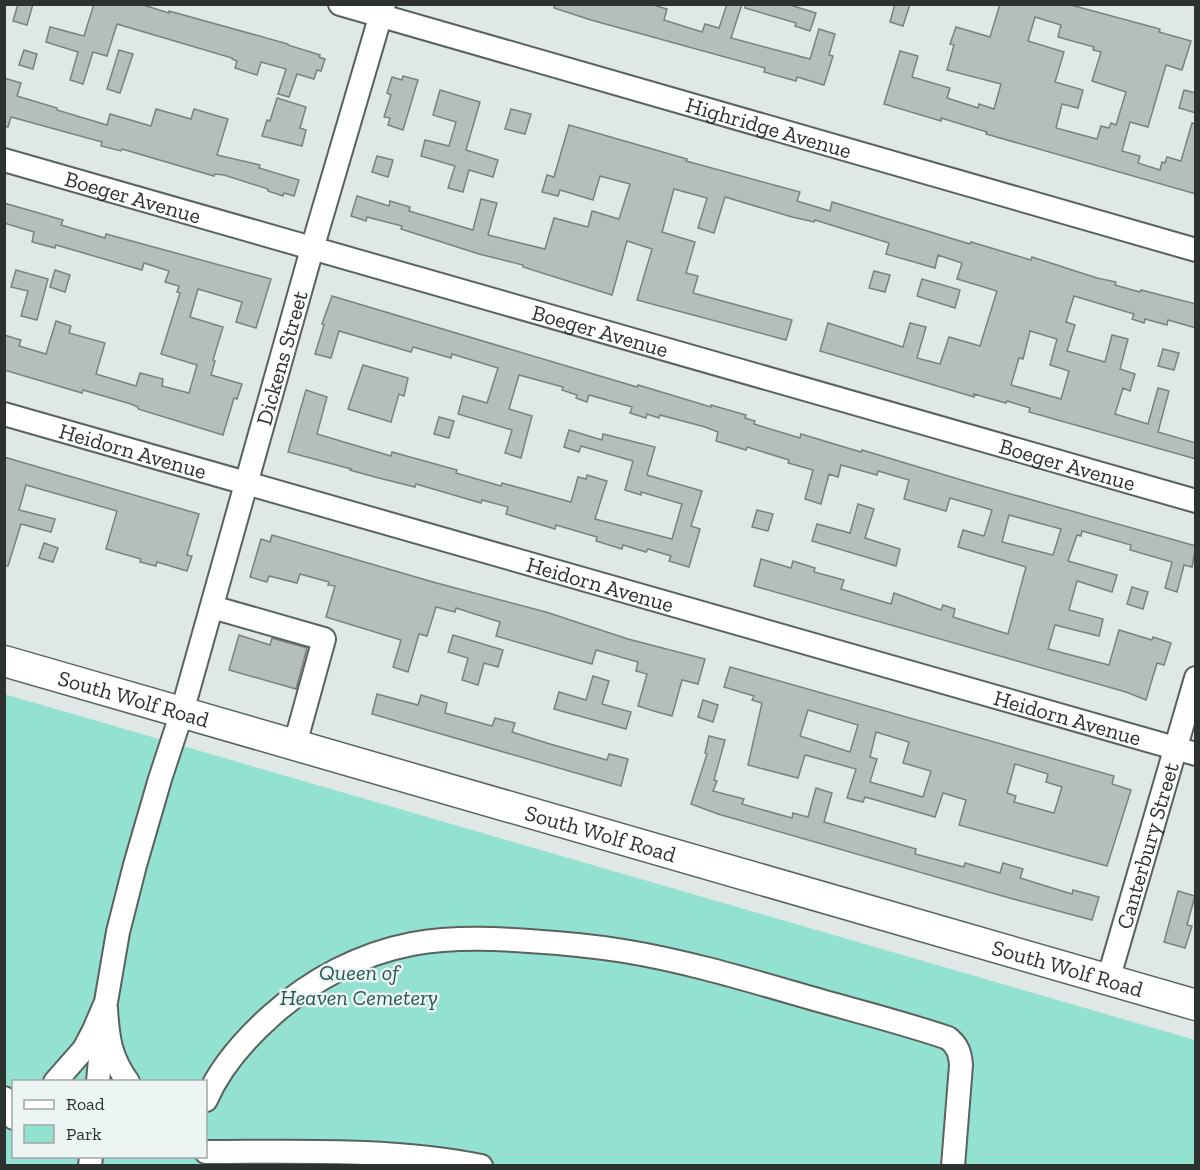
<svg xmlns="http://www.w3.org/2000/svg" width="1200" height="1170" font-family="'Zilla Slab',serif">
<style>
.green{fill:#92e1d1;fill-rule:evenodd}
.building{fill:#b5bebc;stroke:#7a8280;stroke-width:1.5;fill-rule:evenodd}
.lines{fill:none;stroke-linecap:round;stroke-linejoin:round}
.minor-casing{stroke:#5a6260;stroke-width:26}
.major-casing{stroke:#5a6260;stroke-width:33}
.minor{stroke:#fff;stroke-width:22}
.major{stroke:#fff;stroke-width:30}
.labels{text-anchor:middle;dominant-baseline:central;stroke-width:5;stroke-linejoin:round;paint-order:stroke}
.street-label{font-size:22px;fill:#2d3130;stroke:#ecf5f3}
.park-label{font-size:22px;font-style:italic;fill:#255a51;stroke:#ecf5f3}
</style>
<rect width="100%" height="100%" fill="#dfe8e6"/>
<path class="green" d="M4,694L1195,1040V1165H5ZM14,1082H206V1156H14Z"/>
<g class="building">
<polygon points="18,4 33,4 27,25 13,21"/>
<polygon points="94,4 140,4 169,13 169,11 288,44 288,45 320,55 319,57 325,59 321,71 317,70 314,79 297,74 289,97 278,94 286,69 261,62 257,75 235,68 237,61 232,59 232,58 117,24 107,56 93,52 83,84 70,80 78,52 46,42 50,27 84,36"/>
<polygon points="554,4 650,4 667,9 664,20 702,32 705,24 719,28 727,4 742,4 731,38 810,59 819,29 835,34 829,55 833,56 824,85 797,77 796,81 764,72 765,68 591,20 554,8"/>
<polygon points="745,4 787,4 816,13 810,31 795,26 796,23 745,8"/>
<polygon points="895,4 910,4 903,26 890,22"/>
<path d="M1000,4H1067L1160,29L1159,32L1191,41L1182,70L1166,65L1148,127L1130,122L1122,151L1140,156L1138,163L1160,170L1162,162L1165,163L1167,157L1181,161L1192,123L1196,124V194L986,134L987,132L941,118V121L884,104L900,51L918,56L912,77L950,88L947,98L978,108L979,104L994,109L1001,84L947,70L954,45L950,44L956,27L990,37ZM1035,17L1061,25L1058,37L1094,47L1093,50L1101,52L1092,81L1126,92L1116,125L1111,123L1109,128L1101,126L1097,139L1056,128L1062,104L1078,108L1083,90L1055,82L1064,52L1028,41Z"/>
<polygon points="24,50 37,54 33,69 19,65"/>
<polygon points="119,50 133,54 120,93 107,89"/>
<polygon points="403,76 418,80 403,130 388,125 390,118 384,117 391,95 387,93 392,77 402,80"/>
<polygon points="4,78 21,83 17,96 57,108 57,110 107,125 110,114 151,126 156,109 191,119 194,109 228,119 217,155 260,165 259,168 299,180 294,196 284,193 283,196 268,191 268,189 224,175 215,174 214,176 122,149 121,151 101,146 102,142 11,117 8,127 4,126"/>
<polygon points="440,90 480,102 466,150 498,160 493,177 469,170 463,192 448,188 455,166 421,156 425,140 449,146 456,122 433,115"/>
<polygon points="1184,90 1196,93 1196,113 1179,108"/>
<polygon points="277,98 306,107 300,128 306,130 302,146 262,136 267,120 270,121"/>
<polygon points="511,109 531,114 525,134 505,129"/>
<path d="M569,125L687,159L686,161L800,192L797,201L830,211L832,202L970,244L971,242L1031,260L1032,257L1097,278L1116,282L1115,285L1140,292L1141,290L1196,304V328L1168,320L1167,325L1145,319L1144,323L1132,319L1134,314L1074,296L1066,322L1075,325L1067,351L1105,362L1112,335L1128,339L1120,369L1135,374L1130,391L1123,388L1115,414L1148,424L1158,388L1169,391L1158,432L1196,443V459L1029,412L1030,408L1007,401L1006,403L974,394V397L820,351L828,323L903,347L910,323L926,327L917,358L940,364L949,337L980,346L997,291L957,279L962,263L938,255L935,268L886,254L889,243L815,220L814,222L792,217L725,197L714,233L698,228L707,198L674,189L662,232L695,242L686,273L698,276L693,293L792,320L786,340L637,300L652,249L627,241L612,295L523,267V265L479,254L401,229L402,226L367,217L366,221L351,216L357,196L389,206L390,201L410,207L409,211L473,230L481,199L497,203L488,235L545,249L554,218L588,227L592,211L619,219L630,184L600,176L593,200L560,190L558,196L542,192L547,175L554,177ZM1030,331L1057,339L1050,365L1069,371L1061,399L1011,385L1019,358L1023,359Z"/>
<polygon points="377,156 393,160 388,177 372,172"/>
<polygon points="4,203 63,220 61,225 105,238 106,234 271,279 256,328 236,322 242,302 198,289 190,317 223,327 213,360 215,361 211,375 242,384 237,399 234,398 223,435 138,409 138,407 131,404 83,390 82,393 4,370 4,335 21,340 19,346 46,354 56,321 71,326 69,333 105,343 96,374 136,386 140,373 163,379 162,386 189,393 197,365 161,354 180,293 177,292 179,286 165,282 169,271 144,263 142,270 56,245 55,248 32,242 34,232 4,223"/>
<polygon points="16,270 48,279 37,320 21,316 28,291 11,287"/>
<polygon points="55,270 70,275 65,292 50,287"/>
<polygon points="874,271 890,275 885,292 869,288"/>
<polygon points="922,279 960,290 955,308 917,296"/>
<path d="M332,296L637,387L638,385L711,407V405L746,415L745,418L755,421L754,424L800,438L801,434L861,452L862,450L965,481L1196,546L1192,567L1184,565L1177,592L1165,588L1172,562L1130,550L1131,545L1082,531L1081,536L1077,535L1068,561L1117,575L1112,592L1077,581L1069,610L1103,619L1099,636L1055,625L1048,649L1109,665L1119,630L1152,640L1153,637L1171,643L1164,665L1157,663L1146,700L1126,692L754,586L761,559L791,568L793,561L815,568L814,572L844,580L841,589L891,604L894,593L941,610L943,605L955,609L953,617L1008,634L1026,567L958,547L963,530L984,536L992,510L950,498L946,511L904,499L909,480L878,471L877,475L841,465L838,477L829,474L821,504L805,499L813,470L788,463L789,460L747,447L746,450L716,441L718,432L705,427L660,415L659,418L647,414L646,418L630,413L632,407L589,395L587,402L576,398L577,395L562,390L563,387L519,375L509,409L532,416L521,458L505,453L512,430L458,414L463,396L487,403L498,368L452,354L451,358L413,347L411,352L339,331L331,358L315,354L324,325L322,324ZM1009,515L1061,529L1053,555L1002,542Z"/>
<polygon points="1163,349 1179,353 1174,370 1158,366"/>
<polygon points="363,365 408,378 404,396 399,394 391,422 348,409"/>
<polygon points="306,390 327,397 317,434 391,456 392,452 457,470 456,473 501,486 502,483 571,502 578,477 586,479 587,475 607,481 595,519 672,539 682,504 641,492 641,495 625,490 633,461 581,446 579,452 564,447 569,430 602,440 603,434 655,447 647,475 702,491 691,526 700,529 689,567 669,561 671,556 648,549 646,552 623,545 622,549 596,541 597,537 556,525 555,529 506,514 508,507 482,500 481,503 416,484 415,487 375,477 350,470 351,469 288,452"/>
<polygon points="439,417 454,421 449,438 434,434"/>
<polygon points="4,457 199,514 187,555 192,556 187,571 157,562 156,566 140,562 141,559 106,549 117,511 26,485 19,510 55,519 51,532 21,524 8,566 4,566"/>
<polygon points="858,504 874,509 865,538 900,549 896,566 812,541 817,524 850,533"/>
<polygon points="757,510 773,514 768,531 752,527"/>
<polygon points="272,535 433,582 546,612 628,639 705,659 698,684 682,680 672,716 657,712 638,706 647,674 636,671 638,662 596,650 592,664 496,636 500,622 456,608 455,612 436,607 427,636 419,634 408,672 393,667 401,640 326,617 335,586 328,585 329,582 300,574 297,583 269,576 267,582 250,577 261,539 270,542"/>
<polygon points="44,543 58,548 53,562 39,558"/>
<polygon points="1132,587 1148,592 1143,609 1127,604"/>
<polygon points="239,635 270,645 272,638 307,648 296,689 229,670"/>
<polygon points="453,635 503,650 498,667 484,663 478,685 462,680 468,658 448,652"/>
<path d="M730,667L1114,776L1112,784L1131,790L1107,866L959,825L966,800L943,793L935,817L865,797L863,802L847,798L856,769L805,755L798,778L748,765L762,703L752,700L754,696L724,687ZM808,710L858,725L850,752L800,736ZM876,732L909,742L903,763L931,771L923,797L870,782L877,759L870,757ZM1015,764L1048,774L1046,782L1062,787L1054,813L1014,802L1016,796L1007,793Z"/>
<polygon points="593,676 609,681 602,704 631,712 626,729 554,709 559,692 586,700"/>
<polygon points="377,694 418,705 421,695 447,703 445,713 492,726 495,718 515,723 512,732 550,744 607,760 609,754 628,759 621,786 372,714"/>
<polygon points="703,700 718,705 713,722 698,717"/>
<polygon points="709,736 725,740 714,780 717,781 713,791 744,799 742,804 792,818 793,813 808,817 816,788 832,793 824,822 916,849 915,854 964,867 965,863 1000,873 1003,863 1023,869 1020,878 1072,894 1073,890 1099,897 1092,920 1013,899 718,814 691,804 707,754 705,753"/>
<polygon points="1178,891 1195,896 1187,925 1192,926 1185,948 1164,942"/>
</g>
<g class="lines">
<defs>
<g id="minor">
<path id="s1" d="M340,4L1196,250"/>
<path id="s2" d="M4,160L1196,501"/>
<path id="s3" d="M4,414L1196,754"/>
<polyline points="212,607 324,639 295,744"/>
<path id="s4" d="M1108,980L1196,678"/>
<path d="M106,1009C108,1039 110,1057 128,1082"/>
<path id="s5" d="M55,1082L84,1049L94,1030L106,1002L118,932L135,865L160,779L182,712L312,249L384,4"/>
<polyline points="98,1082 102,1036"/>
<polyline points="4,1098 14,1118"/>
<path d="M206,1100C220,1067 245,1039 272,1015C311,980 360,954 412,944C450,937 490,938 529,941C561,943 593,946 624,951C685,961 745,979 804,996C852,1010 901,1022 948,1038C958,1046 960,1053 961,1065L953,1166"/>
<path d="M206,1152C297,1152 391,1148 481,1166"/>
<polyline points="90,1166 91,1156"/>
</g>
<g id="major">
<path id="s6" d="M4,661L1196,1005"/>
</g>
</defs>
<use href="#minor" class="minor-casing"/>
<use href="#major" class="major-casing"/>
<use href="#minor" class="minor"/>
<use href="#major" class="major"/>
</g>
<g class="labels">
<g class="street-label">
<text stroke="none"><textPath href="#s1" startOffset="446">Highridge Avenue</textPath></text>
<text stroke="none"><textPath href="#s2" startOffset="134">Boeger Avenue</textPath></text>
<text stroke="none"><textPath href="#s2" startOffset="620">Boeger Avenue</textPath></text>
<text stroke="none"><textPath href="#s5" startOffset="764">Dickens Street</textPath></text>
<text stroke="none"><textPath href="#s3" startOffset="134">Heidorn Avenue</textPath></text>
<text stroke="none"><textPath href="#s2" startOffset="1106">Boeger Avenue</textPath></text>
<text stroke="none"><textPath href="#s3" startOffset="620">Heidorn Avenue</textPath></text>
<text stroke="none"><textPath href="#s6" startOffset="135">South Wolf Road</textPath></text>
<text stroke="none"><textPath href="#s3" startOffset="1106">Heidorn Avenue</textPath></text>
<text stroke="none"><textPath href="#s6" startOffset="621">South Wolf Road</textPath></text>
<text stroke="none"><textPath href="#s4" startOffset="140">Canterbury Street</textPath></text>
<text stroke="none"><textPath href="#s6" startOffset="1107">South Wolf Road</textPath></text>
</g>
<g class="park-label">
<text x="359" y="972">Queen of<tspan x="359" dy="25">Heaven Cemetery</tspan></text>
</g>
</g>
<rect width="1200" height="1170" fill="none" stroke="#2d3130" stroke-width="12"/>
<rect x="12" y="1080" width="195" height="78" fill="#ecf5f3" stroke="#a0a7a5" stroke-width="1.5"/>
<rect x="24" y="1100" width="30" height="9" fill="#ffffff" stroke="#a0a7a5" stroke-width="1.5"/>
<text x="66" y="1110" font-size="18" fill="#2d3130">Road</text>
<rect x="24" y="1125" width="30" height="18" fill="#92e1d1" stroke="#a0a7a5" stroke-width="1.5"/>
<text x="66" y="1140" font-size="18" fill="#2d3130">Park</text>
</svg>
